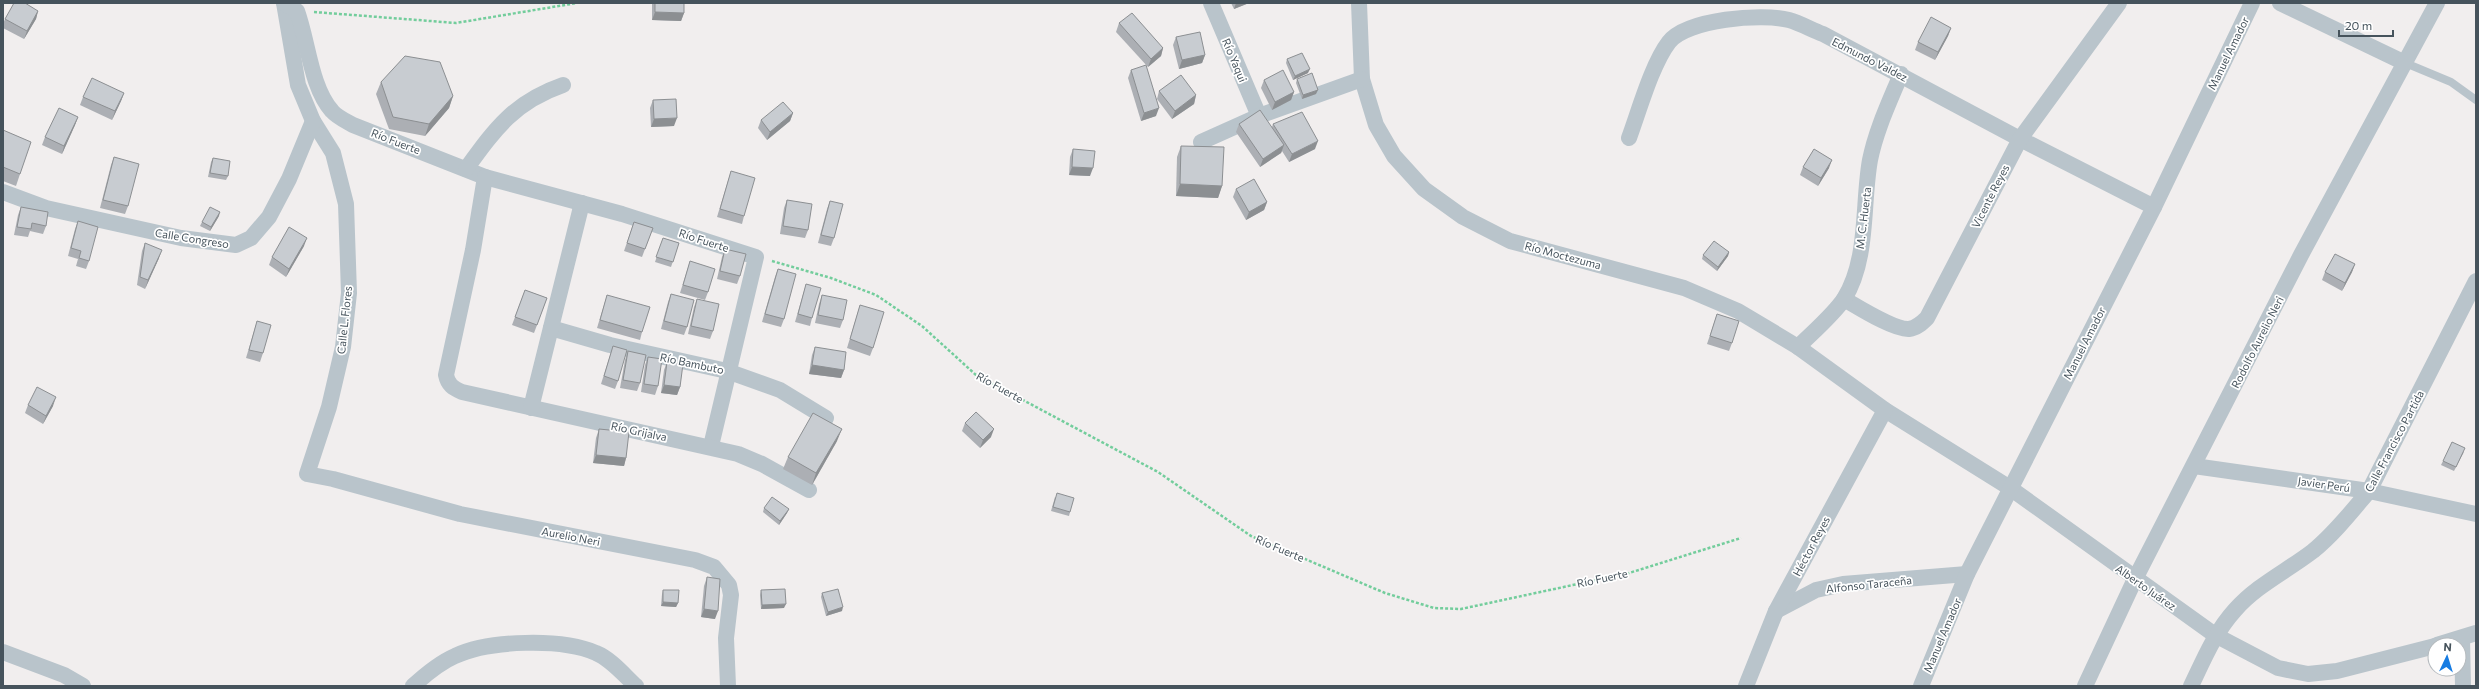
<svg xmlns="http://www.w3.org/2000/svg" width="2479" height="689" font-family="Commissioner,sans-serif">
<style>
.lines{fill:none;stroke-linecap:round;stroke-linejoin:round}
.path{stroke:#73cd9c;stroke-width:2.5;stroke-dasharray:3 2;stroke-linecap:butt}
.lane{stroke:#b9c4cb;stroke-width:8}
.street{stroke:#b9c4cb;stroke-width:16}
.wall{fill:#acafb4}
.shaded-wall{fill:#8c8f92}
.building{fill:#c8ccd1;stroke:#8c8f92}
.labels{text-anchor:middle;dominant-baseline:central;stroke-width:3.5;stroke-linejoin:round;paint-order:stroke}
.street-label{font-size:11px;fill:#46535c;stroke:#fff}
</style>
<rect width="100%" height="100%" fill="#f1eeee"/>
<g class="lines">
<g class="path">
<polyline points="314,12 456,23 577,3"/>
<polyline points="772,261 831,278 876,295 922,326 976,375 1158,472 1251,536 1385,593 1434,608 1461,609 1629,573 1741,538"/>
</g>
<polyline class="lane" points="2403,62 2451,82 2476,100"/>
<g class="street">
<polyline points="284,3 298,85 313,121 333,153 346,204 349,293 343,347 329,407 307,474 333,479 460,514 695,560 714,567 729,585 731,595 726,638 728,686"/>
<path d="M284,3L297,11C308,41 311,88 332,111C337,117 346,121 353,125L485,177L622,214L756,257L711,446"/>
<polyline points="1211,3 1259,116"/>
<polyline points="1359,3 1362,79 1376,125 1394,156 1424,189 1463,217 1510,241 1684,288 1738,311 1798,347 1885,410 2010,488 2215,635 2278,668 2308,674 2337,671 2435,646"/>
<polyline points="2280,3 2403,62"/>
<path d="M1629,138C1639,111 1652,64 1669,42C1687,19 1762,13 1789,20C1800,23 1812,30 1823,34L2020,139L2154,207"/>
<polyline points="1201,142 1259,116 1362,79"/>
<path d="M466,169C495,129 514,102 563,85"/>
<path d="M485,177L473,250L446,375C448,385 453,388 462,392L738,454L762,464L809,490"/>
<polyline points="3,192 46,208 181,238 236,245 251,238 269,217 289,179 313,121"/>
<path d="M1844,299C1858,307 1894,330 1909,329C1917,328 1922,323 1927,318L2020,139L2119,3"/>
<polyline points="551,328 610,345 727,371 780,390 826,418"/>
<path d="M1798,347C1812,333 1833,315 1844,299C1869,259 1862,204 1870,160C1876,130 1889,103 1901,74"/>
<polyline points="531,408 582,203"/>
<polyline points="2194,466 2369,491 2476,514"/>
<polyline points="1776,611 1816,590 1843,584 1967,574"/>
<polyline points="2462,638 2463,686"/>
<polyline points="2437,645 2476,633"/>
<polyline points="3,652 64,675 83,686"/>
<path d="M413,686C426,674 439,663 455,656C489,640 562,638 596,653C611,659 624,675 636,686"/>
<polyline points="1746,686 1776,611 1885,410"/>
<polyline points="1921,686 1967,574 2154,207 2252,3"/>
<polyline points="2085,686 2135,579 2301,255 2437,3"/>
<path d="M2191,686C2204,659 2215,632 2235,610C2257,585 2287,571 2313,551C2334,534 2352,511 2369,491L2476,281"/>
</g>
</g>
<g class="wall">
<polygon points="652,3 684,3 684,13 681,21 652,20"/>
<polygon points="1231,3 1249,3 1234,9"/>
<polygon points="38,11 36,19 24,39 3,28 3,24 5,19"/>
<polygon points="1119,23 1163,48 1161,56 1148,67 1116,32"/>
<polygon points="1951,28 1948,36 1935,60 1915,50 1918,42"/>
<polygon points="1176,37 1205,55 1202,63 1179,69 1173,45"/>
<polygon points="1287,59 1308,73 1293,80 1286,63"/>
<polygon points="1131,70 1156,116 1141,121 1128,78"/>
<polygon points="1297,79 1316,94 1302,99 1296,83"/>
<polygon points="1264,80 1294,92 1291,100 1272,110 1261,88"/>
<polygon points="381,82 453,96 449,108 425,136 389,129 376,94"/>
<polygon points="1159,91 1196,95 1194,104 1172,119 1157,99"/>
<polygon points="124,93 121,101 112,120 80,105 83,97"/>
<polygon points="653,100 674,126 651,127 650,108"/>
<polygon points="793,113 790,121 767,140 758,128 761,120"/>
<polygon points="78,117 75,125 62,154 42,145 45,137"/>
<polygon points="1239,124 1272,127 1273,124 1315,149 1289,162 1282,151 1281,153 1260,167 1236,132"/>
<polygon points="3,130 20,174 16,186 3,181"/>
<polygon points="1181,146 1222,186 1218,198 1176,196 1177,157"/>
<polygon points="1073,149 1090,176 1069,175 1070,157"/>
<polygon points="114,157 128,206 125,214 100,208 111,165"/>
<polygon points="213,158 228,176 226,180 208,177 211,162"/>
<polygon points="1803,167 1829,168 1818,186 1800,175"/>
<polygon points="731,171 744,216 742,224 717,217"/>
<polygon points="1236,189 1267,202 1264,210 1246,220 1233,197"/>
<polygon points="787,200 808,230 805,238 780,234 784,208"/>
<polygon points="830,201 834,238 831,246 818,243 827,209"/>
<polygon points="21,207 46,226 43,234 30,231 28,237 14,235 18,215"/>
<polygon points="219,216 210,231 200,226 202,222"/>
<polygon points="78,221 89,261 86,269 76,266 78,259 68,256 75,229"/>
<polygon points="634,222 653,228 642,257 624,251"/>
<polygon points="663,238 679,243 671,267 655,262"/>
<polygon points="145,243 159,258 145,289 137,285 142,251"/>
<polygon points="304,246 286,277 269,265 272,257"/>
<polygon points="725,249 740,276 737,284 717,279 722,257"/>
<polygon points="1729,252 1728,256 1717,271 1702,259 1703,255"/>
<polygon points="690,261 708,292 705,300 680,293"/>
<polygon points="2355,264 2352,272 2342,291 2322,280 2325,272"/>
<polygon points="778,269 784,319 781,327 762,322 775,277"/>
<polygon points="806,284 812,318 810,326 795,322"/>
<polygon points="525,290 547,298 534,333 512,325"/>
<polygon points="671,294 687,327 684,335 661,329 668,302"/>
<polygon points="607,295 642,332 640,340 597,328"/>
<polygon points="822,295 843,320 840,328 815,323 819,304"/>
<polygon points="697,299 713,331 710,339 688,334 694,307"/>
<polygon points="860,305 873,348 870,356 847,348"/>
<polygon points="1717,314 1732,343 1729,351 1707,344"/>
<polygon points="257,321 263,353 260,362 246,358"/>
<polygon points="613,346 618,381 615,389 601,384"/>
<polygon points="815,347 844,370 841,378 809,374 812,355"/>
<polygon points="628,351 640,383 637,391 620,388 625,360"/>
<polygon points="648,357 658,386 655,395 641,392 645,365"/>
<polygon points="667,362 680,387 677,395 661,393 664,370"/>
<polygon points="28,405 53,406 43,424 25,413"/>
<polygon points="965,423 991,437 980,448 962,431"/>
<polygon points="599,429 626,458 624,466 593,463 596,438"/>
<polygon points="837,441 812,485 783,469 788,457"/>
<polygon points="2464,452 2454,471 2441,465 2443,461"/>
<polygon points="1055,497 1070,512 1069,516 1051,511"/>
<polygon points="764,508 789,509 787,513 779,525 763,512"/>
<polygon points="707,577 715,619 701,617 704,586"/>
<polygon points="663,590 678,603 676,607 661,606 662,594"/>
<polygon points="761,590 784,608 761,609 760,595"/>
<polygon points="822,593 842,611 826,616 821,597"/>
</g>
<g class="shaded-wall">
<polygon points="1236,3 1249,3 1234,9"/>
<polygon points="38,11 36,19 24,39 27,31"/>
<polygon points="655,12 684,13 681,21 652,20"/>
<polygon points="1951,28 1948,36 1935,60 1938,52"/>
<polygon points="1163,48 1161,56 1148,67 1151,59"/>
<polygon points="1205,55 1202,63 1179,69 1182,60"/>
<polygon points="1310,69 1308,73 1293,80 1295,76"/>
<polygon points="1318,90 1316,94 1302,99 1303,95"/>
<polygon points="1294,92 1291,100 1272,110 1275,102"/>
<polygon points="124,93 121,101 112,120 115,111"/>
<polygon points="1196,95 1194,104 1172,119 1175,111"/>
<polygon points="453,96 449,108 425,136 429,124"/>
<polygon points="1159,108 1156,116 1141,121 1144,113"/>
<polygon points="793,113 790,121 767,140 770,132"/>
<polygon points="78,117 75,125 62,154 64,146"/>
<polygon points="677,118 674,126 651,127 654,119"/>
<polygon points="1318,141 1315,149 1289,162 1292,154"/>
<polygon points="1284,145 1281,153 1260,167 1263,159"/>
<polygon points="1832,160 1829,168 1818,186 1821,178"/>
<polygon points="1072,167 1093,168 1090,176 1069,175"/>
<polygon points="1180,184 1222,186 1218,198 1176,196"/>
<polygon points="1267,202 1264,210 1246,220 1249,212"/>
<polygon points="220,212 219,216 210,231 211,227"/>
<polygon points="307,238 304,246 286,277 289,269"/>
<polygon points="162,250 159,258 145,289 148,280"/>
<polygon points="1729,252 1728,256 1717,271 1718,267"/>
<polygon points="2355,264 2352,272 2342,291 2345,283"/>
<polygon points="812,365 844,370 841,378 809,374"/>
<polygon points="664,385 680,387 677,395 661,393"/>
<polygon points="56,397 53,406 43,424 46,416"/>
<polygon points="842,429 837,441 812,485 816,473"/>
<polygon points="994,429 991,437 980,448 983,440"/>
<polygon points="596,455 626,458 624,466 593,463"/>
<polygon points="789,509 787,513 779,525 780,521"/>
<polygon points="663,602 678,603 676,607 661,606"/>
<polygon points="786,604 784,608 761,609 762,605"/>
<polygon points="843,607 842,611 826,616 828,612"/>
<polygon points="704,609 718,611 715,619 701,617"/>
</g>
<g class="building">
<polygon points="14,3 25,3 38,11 27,31 5,19"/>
<polygon points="655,3 684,3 684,13 655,12"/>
<polygon points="1132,13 1163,48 1151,59 1119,23"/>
<polygon points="1931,17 1951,28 1938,52 1918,42"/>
<polygon points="1200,32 1205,55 1182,60 1176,37"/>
<polygon points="1302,53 1310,69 1295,76 1287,59"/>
<polygon points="405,56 440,62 453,96 429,124 393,117 381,82"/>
<polygon points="1146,65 1159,108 1144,113 1131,70"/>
<polygon points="1283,70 1294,92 1275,102 1264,80"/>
<polygon points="1312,73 1318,90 1303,95 1297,79"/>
<polygon points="1181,75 1196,95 1175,111 1159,91"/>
<polygon points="92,78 124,93 115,111 83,97"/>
<polygon points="676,99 677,118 654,119 653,100"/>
<polygon points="783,102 793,113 770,132 761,120"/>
<polygon points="59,108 78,117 64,146 45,137"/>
<polygon points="1260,110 1284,145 1263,159 1239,124"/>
<polygon points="1302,112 1318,141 1292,154 1273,124"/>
<polygon points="3,130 31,142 20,174 3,167"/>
<polygon points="1181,146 1224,147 1222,186 1180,184"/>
<polygon points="1073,149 1095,151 1093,168 1072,167"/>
<polygon points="1814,149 1832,160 1821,178 1803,167"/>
<polygon points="114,157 139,164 128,206 103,200"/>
<polygon points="213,158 230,161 228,176 210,173"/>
<polygon points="731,171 755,178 744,216 720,209"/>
<polygon points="1254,179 1267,202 1249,212 1236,189"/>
<polygon points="787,200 812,204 808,230 783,226"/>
<polygon points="830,201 843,204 834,238 821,235"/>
<polygon points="21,207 48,212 46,226 32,223 31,229 17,227"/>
<polygon points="210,207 220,212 211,227 202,222"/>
<polygon points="78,221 98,227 89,261 79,258 81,251 71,248"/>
<polygon points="634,222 653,228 645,249 627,243"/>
<polygon points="289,227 307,238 289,269 272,257"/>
<polygon points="663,238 679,243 673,262 656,257"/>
<polygon points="1714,241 1729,252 1718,267 1703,255"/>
<polygon points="145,243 162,250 148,280 140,277"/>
<polygon points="725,249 746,254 740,276 720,271"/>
<polygon points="2335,254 2355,264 2345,283 2325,272"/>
<polygon points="690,261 715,269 708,292 683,285"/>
<polygon points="778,269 796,274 784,319 765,314"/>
<polygon points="806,284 821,288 812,318 798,314"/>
<polygon points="525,290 547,298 537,325 515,317"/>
<polygon points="671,294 694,300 687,327 664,321"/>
<polygon points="607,295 650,307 642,332 600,320"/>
<polygon points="822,295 847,300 843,320 818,315"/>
<polygon points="697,299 719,304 713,331 691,326"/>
<polygon points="860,305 884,312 873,348 850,339"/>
<polygon points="1717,314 1739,321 1732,343 1710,336"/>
<polygon points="257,321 271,325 263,353 249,350"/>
<polygon points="613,346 627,350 618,381 604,376"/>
<polygon points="815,347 846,352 844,370 812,365"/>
<polygon points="628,351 646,355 640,383 623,380"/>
<polygon points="648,357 662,359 658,386 644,384"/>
<polygon points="667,362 683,364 680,387 664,385"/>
<polygon points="37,387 56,397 46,416 28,405"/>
<polygon points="976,412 994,429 983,440 965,423"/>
<polygon points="813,413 842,429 816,473 788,457"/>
<polygon points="599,429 629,432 626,458 596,455"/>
<polygon points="2452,442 2465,448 2456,467 2443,461"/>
<polygon points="1057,493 1074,498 1070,512 1053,507"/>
<polygon points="772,497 789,509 780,521 764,508"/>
<polygon points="707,577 720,579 718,611 704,609"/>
<polygon points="785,589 786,604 762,605 761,590"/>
<polygon points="838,589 843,607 828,612 822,593"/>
<polygon points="663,590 679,590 678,603 663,602"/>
</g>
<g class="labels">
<g class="street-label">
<text transform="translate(2228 53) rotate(-64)">Manuel Amador</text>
<text transform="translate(1870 59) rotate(27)">Edmundo Valdez</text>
<text transform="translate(1235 60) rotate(67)">Río Yaqui</text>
<text transform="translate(396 141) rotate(21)">Río Fuerte</text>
<text transform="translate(1990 196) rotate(-63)">Vicente Reyes</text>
<text transform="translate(1863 218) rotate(-83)">M. C. Huerta</text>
<text transform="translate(192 238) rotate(9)">Calle Congreso</text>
<text transform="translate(704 240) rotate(18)">Río Fuerte</text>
<text transform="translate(1563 255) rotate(15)">Río Moctezuma</text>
<text transform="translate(344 320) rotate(-84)">Calle L. Flores</text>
<text transform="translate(2257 342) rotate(-63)">Rodolfo Aurelio Neri</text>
<text transform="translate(2084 343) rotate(-63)">Manuel Amador</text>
<text transform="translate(692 363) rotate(12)">Río Bambuto</text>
<text transform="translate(1000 387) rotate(29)">Río Fuerte</text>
<text transform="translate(639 431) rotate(12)">Río Grijalva</text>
<text transform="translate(2394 441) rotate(-62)">Calle Francisco Partida</text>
<text transform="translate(2324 484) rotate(8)">Javier Perú</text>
<text transform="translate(571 536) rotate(11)">Aurelio Neri</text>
<text transform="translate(1811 546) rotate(-62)">Héctor Reyes</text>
<text transform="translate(1280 548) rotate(23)">Río Fuerte</text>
<text transform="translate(1602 578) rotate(-12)">Río Fuerte</text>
<text transform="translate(1869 584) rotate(-6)">Alfonso Taraceña</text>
<text transform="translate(2146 587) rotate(35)">Alberto Juárez</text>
<text transform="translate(1942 635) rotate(-67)">Manuel Amador</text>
</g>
</g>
<rect width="2479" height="689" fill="none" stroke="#46535c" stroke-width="8"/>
<g transform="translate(2447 657) rotate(4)"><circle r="19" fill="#ffffff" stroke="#b5babe"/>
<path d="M0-3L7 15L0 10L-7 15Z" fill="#177ce2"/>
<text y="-6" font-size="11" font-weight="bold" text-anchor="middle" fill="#46535c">N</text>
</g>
<path d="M2339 30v6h54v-6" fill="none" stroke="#46535c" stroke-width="2"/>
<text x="2345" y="30" font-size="12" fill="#46535c" stroke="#ffffff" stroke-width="3" paint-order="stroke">20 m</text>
</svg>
